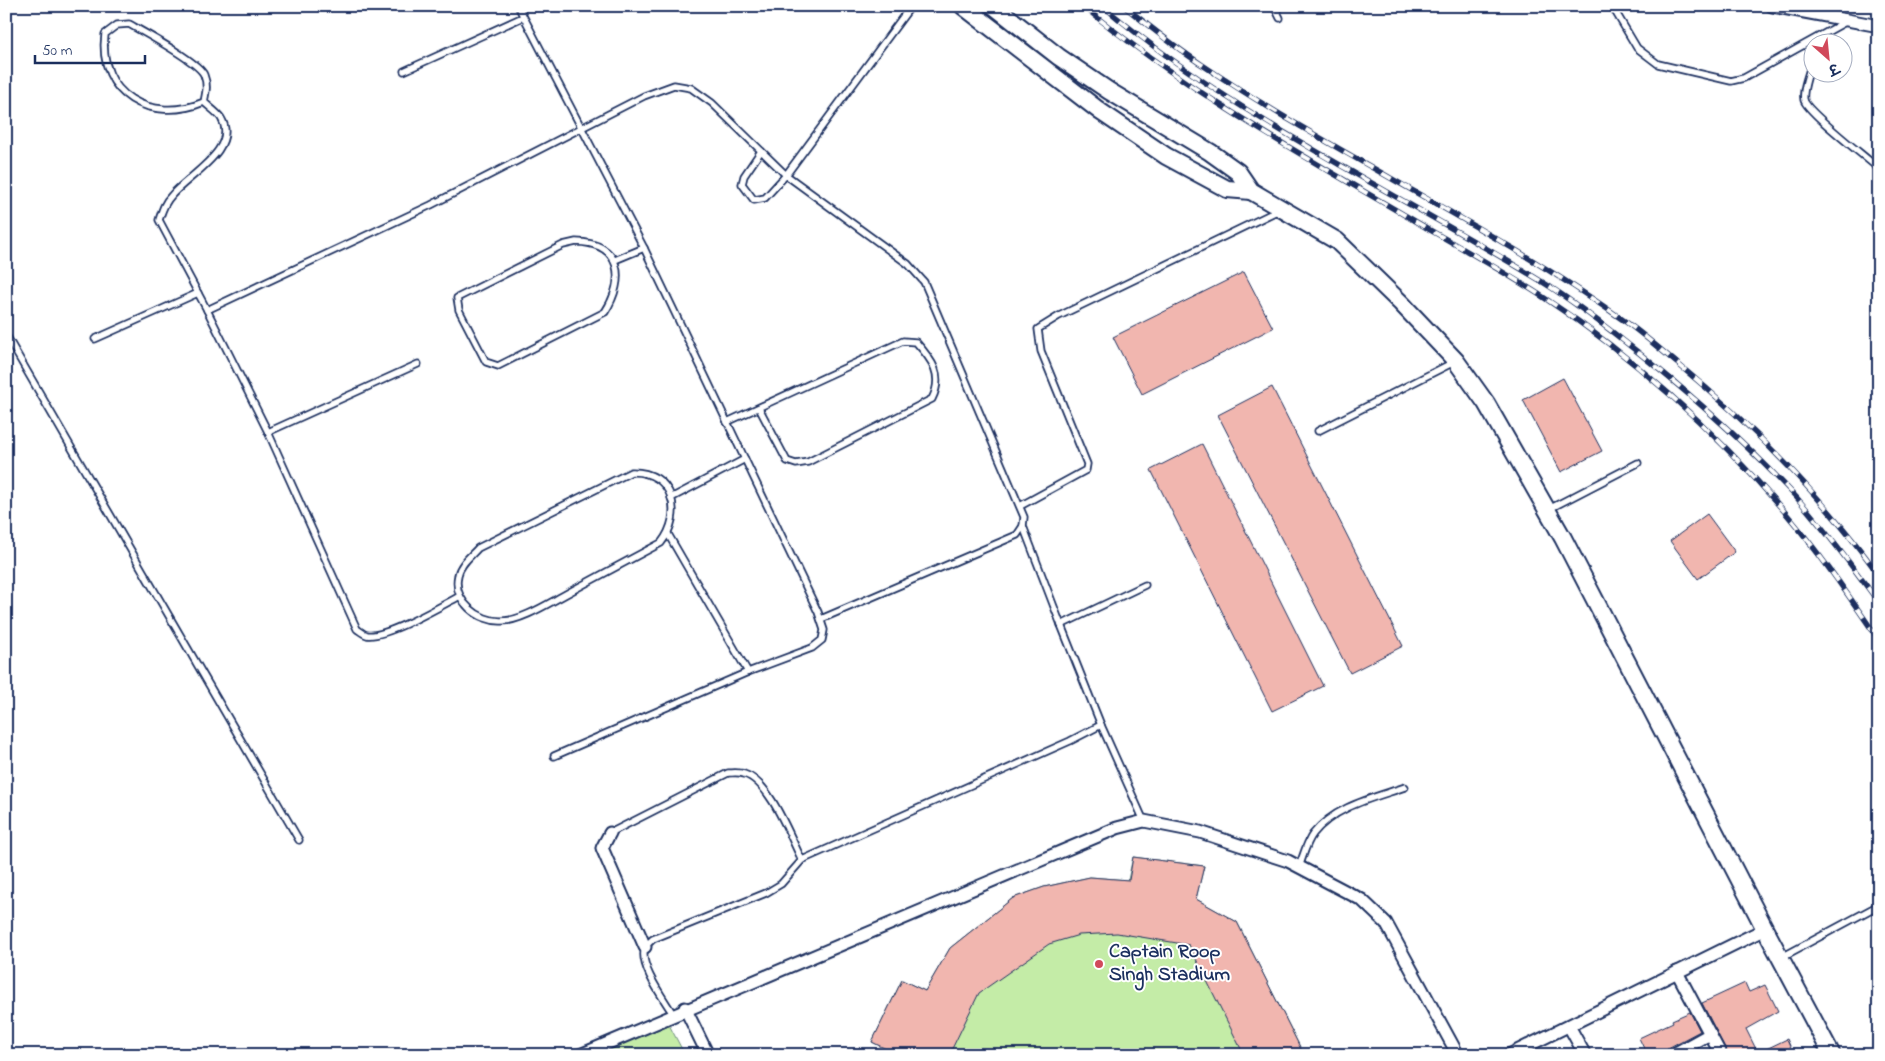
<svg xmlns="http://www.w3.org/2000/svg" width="1885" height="1061" font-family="'Indie Flower','Playpen Sans Deva',sans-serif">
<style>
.green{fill:#c4eca7;stroke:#708e82}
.building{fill:#f1b6af;stroke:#1b2f5e}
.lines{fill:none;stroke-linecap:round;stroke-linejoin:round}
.lane-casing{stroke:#1b2f5e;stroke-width:9}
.street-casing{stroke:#1b2f5e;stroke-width:15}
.secondary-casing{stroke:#1b2f5e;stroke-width:20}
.lane{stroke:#fff;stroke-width:5.5}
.street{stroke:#fff;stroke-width:11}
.secondary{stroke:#fff;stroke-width:16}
.rail-casing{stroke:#1b2f5e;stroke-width:5.5}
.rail{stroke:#fff;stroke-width:4;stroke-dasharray:11;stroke-linecap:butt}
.poi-dot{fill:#d1495b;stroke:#fff;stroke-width:2}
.labels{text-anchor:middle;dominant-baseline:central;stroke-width:4;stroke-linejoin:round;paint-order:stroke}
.poi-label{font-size:20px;font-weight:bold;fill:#1b2f5e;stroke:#fff;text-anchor:start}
</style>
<rect width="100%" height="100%" fill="#fff"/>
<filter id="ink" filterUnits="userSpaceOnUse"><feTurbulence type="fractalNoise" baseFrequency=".02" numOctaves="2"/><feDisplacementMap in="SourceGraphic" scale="10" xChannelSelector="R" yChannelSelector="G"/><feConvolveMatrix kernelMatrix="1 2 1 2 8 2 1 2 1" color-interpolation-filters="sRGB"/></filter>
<g filter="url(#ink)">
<g class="green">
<polygon points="1133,857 1204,866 1196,899 1237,922 1304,1055 898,1055 872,1042 902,980 925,991 950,948 1013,898 1044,887 1090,877 1128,880"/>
<polygon points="666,1019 685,1055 601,1055"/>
</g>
<g class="building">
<polygon points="1244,272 1273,328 1142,394 1113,337"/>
<polygon points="1563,378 1602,451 1561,472 1523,400"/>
<polygon points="1272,387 1403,646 1350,673 1218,415"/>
<polygon points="1202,444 1323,686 1272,711 1151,470"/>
<polygon points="1707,514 1735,552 1698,579 1670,541"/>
<polygon points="1133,857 1204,866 1196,899 1237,922 1304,1055 1244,1055 1189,945 1117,933 1079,935 1049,944 979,993 949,1055 898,1055 872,1042 902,980 925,991 950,948 1013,898 1044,887 1090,877 1129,880"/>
<polygon points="1745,983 1749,992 1765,985 1778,1011 1746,1029 1758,1053 1787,1039 1794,1055 1728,1055 1702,1003"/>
<polygon points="1690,1012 1700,1031 1668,1048 1665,1055 1647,1055 1639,1038 1673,1022 1672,1020"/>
</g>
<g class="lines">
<defs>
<g id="lane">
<polyline points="518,6 644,248 818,612 824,630 822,640 812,648 748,672 554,756"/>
<polyline points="1274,6 1280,18"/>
<polyline points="1612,6 1637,48 1658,64 1731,81 1744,78 1847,21"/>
<path d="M129,24C143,32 199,62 204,75C208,85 206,92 204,102C151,124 97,95 105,34L117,25Z"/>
<path d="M1812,62C1809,73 1802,89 1804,100C1807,112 1866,157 1879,169"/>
<polyline points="404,71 523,17"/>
<path d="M204,102C209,107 217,112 221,118C240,149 187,176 171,196C164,203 162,211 159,220L207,310L268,432L357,629C360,631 363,634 367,635C386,638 441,606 460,596"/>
<polyline points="761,151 744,176 742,184 754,200 765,198 786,175 911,6"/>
<path d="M576,242C622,243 626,279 605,312L498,366L486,362L459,310L457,298L563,245Z"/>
<polyline points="615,260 644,248"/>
<polyline points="207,310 431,205 644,96 674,85 691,88 712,103 786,175 908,264 924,282 1024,517 1023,526 1017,535 821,619"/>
<polyline points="6,335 299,840"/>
<polyline points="95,339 198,293"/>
<path d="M727,422L903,341L916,342C932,360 944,375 932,399L808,462L796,464L787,461L759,408"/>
<polyline points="1318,431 1454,362"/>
<polyline points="268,432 418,364"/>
<path d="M631,472C674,471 684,514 661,543C629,560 597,577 566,594C549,603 521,621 502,621C479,622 452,601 458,575C460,564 471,556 478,548Z"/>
<polyline points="671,498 745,459"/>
<polyline points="1020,506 1086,470 1087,464 1041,351 1038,329 1059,316 1279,210"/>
<polyline points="1549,509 1638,463"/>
<polyline points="1023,526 1061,625"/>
<polyline points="668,534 748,672"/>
<polyline points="1144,821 1101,725 1061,625 1145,585"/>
<path d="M610,833L728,773C733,773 739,772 744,774C770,781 790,837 802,860"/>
<path d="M1299,867C1303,857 1306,843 1313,834C1335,806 1373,798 1405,787"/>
<polyline points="1782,957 1879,905"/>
<path d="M673,1014C664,999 638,965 645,948C646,945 651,941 653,939L766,893L781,884L802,860L1070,741L1101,725"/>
</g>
<g id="street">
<polyline points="1772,6 1879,26"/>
<polyline points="610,833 602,848 645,947"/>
<polyline points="1677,972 1721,1055"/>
<polyline points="685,1008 708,1055"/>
<polyline points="1569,1026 1585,1055"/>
<polyline points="580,1055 1117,828 1144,821 1200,832 1288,861 1362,900 1386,923 1458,1055"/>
<polyline points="1509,1055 1765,929"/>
<polyline points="1672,1055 1710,1034"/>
</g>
<g id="secondary">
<polyline points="963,6 1101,112 1166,156 1227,189 1251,191"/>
<polyline points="994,6 1059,57 1109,91 1210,152 1238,172 1251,191 1337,241 1401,303 1456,361 1486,403 1563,538 1765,929 1832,1055"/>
</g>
</defs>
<use href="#lane" class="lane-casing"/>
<use href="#street" class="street-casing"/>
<use href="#secondary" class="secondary-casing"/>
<use href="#lane" class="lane"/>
<use href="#street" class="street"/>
<use href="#secondary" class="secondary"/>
<defs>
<g id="rail">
<path d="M1083,6C1190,94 1311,160 1430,230C1469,252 1508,274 1546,299C1634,357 1715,431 1784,511C1819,552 1849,596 1879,640"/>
<path d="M1103,6C1238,121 1403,194 1552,288C1588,312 1622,339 1655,366C1705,407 1753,450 1797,498C1826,531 1853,567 1879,603"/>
<path d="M1124,6C1150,27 1176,48 1204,66C1341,158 1492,226 1626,322C1644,335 1661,350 1678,364C1753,426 1822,496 1879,575"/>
</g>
</defs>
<use href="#rail" class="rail-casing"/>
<use href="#rail" class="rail"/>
</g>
</g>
<circle class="poi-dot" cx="1099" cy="964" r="5"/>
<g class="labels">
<g class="poi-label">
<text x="1109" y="952">Captain Roop<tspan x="1109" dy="23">Singh Stadium</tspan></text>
</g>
</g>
<rect width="1885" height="1061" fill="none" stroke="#fff" stroke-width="25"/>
<rect x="12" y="12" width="1860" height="1036" fill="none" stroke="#1b2f5e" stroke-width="2" filter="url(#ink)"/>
<g transform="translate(1828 58) rotate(153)"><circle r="24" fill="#ffffff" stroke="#a4acbf"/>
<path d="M0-4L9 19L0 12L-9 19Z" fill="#d1495b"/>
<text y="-8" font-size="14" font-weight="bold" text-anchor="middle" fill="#1b2f5e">उ</text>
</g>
<path d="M35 55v8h110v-8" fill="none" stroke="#1b2f5e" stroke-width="2.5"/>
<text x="42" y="55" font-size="15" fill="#1b2f5e" stroke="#ffffff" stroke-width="4" paint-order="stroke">50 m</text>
</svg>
